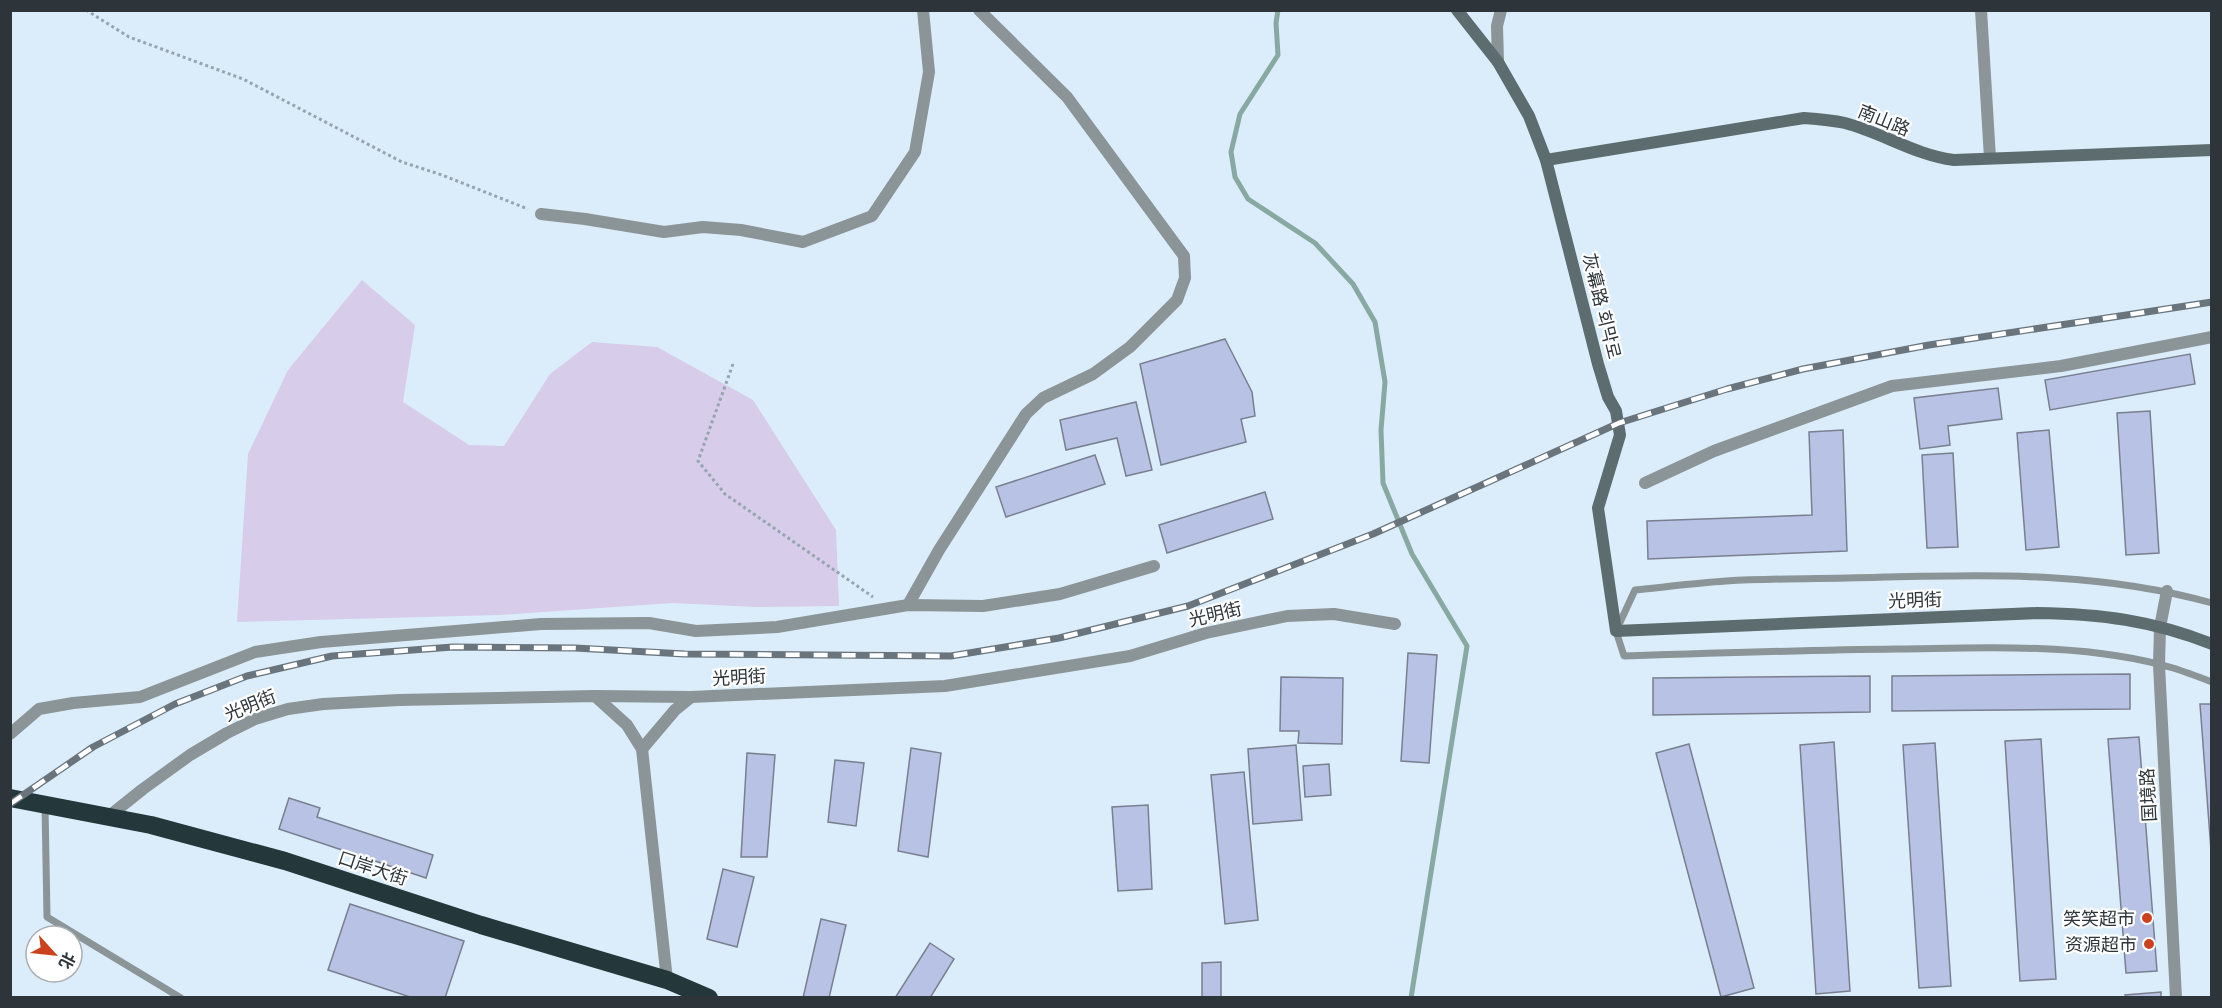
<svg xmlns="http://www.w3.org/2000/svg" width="2222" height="1008" font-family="Raleway,'Noto Sans SC','Noto Sans KR',sans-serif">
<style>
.green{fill:#d7ccea}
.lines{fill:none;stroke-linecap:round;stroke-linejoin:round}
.stream{stroke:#88a9a2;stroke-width:5}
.building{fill:#b7c2e4;stroke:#7a7f90;stroke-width:1.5}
.path{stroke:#96a4ae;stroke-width:3;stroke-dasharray:3 3;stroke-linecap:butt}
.lane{stroke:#8b9496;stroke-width:7}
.street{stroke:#8b9496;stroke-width:12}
.secondary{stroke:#5d6c6e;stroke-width:12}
.highway{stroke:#24373b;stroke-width:18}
.rail-casing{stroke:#69747c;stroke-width:7}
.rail{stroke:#fff;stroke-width:4.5;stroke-dasharray:14;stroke-linecap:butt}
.poi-dot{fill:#cc421e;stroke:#fff;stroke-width:2}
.labels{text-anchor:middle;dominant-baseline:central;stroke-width:4.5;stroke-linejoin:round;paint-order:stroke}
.street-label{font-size:18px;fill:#2e353a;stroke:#fff}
.poi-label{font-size:18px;fill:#2e353a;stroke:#fff;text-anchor:end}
</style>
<rect width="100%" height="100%" fill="#dbedfa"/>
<polygon class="green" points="362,280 415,325 403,402 469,445 504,446 550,374 592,342 657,347 753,400 836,530 839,606 756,607 672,603 500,615 237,622 248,454 288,370"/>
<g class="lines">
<polyline class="stream" points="1278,10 1276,23 1278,55 1240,114 1231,152 1235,177 1248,199 1315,243 1353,284 1375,322 1385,382 1381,430 1383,483 1412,554 1467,646 1411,998"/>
</g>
<g class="building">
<polygon points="1225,339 1252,392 1255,416 1241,419 1246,442 1161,465 1140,364"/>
<polygon points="2190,354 2195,384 2050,410 2045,380"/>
<polygon points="1998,388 2002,419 1948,426 1950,445 1920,449 1914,398"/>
<polygon points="1136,402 1152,470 1126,476 1117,438 1066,450 1060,420"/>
<polygon points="2150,411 2159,553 2126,555 2117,413"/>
<polygon points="1843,430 1847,551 1648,559 1647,521 1812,515 1809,432"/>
<polygon points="2049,430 2059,547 2026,550 2017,433"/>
<polygon points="1953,453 1958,547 1927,548 1922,455"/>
<polygon points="1095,455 1105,484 1006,517 996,487"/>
<polygon points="1265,492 1273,519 1167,553 1159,525"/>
<polygon points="1408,653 1437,655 1429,763 1401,761"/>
<polygon points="2130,674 2130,709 1892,711 1892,676"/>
<polygon points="1870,676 1870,712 1653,715 1653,678"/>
<polygon points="1281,677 1343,678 1342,744 1298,743 1299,731 1280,731"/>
<polygon points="2200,704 2212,704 2212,864"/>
<polygon points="2139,737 2157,971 2126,973 2108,739"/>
<polygon points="2041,739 2056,979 2020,981 2005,741"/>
<polygon points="1834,742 1850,991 1816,994 1800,745"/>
<polygon points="1935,743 1951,986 1919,988 1903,745"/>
<polygon points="1689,744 1754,988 1721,997 1656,753"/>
<polygon points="1296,745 1302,820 1253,824 1248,749"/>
<polygon points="911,748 941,753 928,857 898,851"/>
<polygon points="747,753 775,755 767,857 741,857"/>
<polygon points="835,760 864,763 856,826 828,822"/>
<polygon points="1329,764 1331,795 1305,797 1303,766"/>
<polygon points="1244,772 1258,920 1225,924 1211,775"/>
<polygon points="289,798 320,808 317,817 433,855 426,878 279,829"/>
<polygon points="1148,805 1152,889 1118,891 1112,807"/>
<polygon points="723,869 754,877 737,947 707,939"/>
<polygon points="350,904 464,941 445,998 413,998 328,970"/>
<polygon points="821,919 846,925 829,998 803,998"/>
<polygon points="930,943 954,959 930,998 895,998"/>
<polygon points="1221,962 1221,998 1202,998 1202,963"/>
<polygon points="2161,992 2161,998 2126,998 2125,995"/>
</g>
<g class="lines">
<g class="path">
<polyline points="86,10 129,37 243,79 402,162 442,175 528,209"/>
<polyline points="733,364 698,461 725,494 873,597"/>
</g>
<g class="lane">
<path d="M2212,603C2101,572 1999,575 1885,577C1832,579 1779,578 1726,581C1695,583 1665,587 1635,590L1616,631L1624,656C1715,653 1806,650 1897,649C1988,648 2084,642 2173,668C2186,672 2199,677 2212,682"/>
<polyline points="45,805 47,917 181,998"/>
</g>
<g class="street">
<polyline points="1981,10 1990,158"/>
<polyline points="1498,62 1497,26 1501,10"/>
<polyline points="541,214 585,219 664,232 703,227 741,230 803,242 872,216 915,152 929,72 923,10"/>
<polyline points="1645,483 1714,451 1892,386 2061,366 2212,337"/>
<polyline points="2167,591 2160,627 2159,665 2176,998"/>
<polyline points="908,605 939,550 1026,414 1043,398 1093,374 1130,347 1177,300 1185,278 1184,256 1067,97 979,10"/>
<polyline points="595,696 627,725 642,749 667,980"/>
<polyline points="10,734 39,709 73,703 140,697 255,652 321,642 541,624 649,623 696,631 777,627 908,605 983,606 1060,594 1154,566"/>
<polyline points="642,749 675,710 691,697"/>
<polyline points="108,817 143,789 190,755 227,733 255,719 288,709 323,704 399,700 595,696 691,697 945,686 1130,656 1206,633 1287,616 1334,614 1395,624"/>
</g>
<g class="secondary">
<path d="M1457,10L1498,62L1529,116L1546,160L1598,364L1608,397L1616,411L1620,435L1598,508L1616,631L2037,613C2101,614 2151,620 2212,644"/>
<path d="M1546,160L1804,118C1818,119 1831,120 1845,123C1883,133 1915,155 1954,160L2212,150"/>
</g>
<polyline class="highway" points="10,798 151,825 285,861 481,925 667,980 709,998"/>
<defs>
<polyline id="rail" points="10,804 93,747 175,704 247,676 332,656 453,647 575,648 685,654 951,656 1059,638 1188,606 1373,534 1619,423 1727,389 1803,369 1929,345 2212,302"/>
</defs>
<use href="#rail" class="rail-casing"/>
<use href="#rail" class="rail"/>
</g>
<g class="poi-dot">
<circle cx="2147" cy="918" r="6"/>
<circle cx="2149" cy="944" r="6"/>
</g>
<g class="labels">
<g class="street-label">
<text transform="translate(1884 120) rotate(22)">南山路</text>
<text transform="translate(1602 306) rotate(76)">灰幕路 회막로</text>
<text transform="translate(1915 600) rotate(-2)">光明街</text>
<text transform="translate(1215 614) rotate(-13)">光明街</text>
<text transform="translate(739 677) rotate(-3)">光明街</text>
<text transform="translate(250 705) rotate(-22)">光明街</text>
<text transform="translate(2148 795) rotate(-93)">国境路</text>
<text transform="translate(373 868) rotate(18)">口岸大街</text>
</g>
<g class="poi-label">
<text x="2135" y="918">笑笑超市</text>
<text x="2137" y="944">资源超市</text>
</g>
</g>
<rect width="2222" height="1008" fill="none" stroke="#2e353a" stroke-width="24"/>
<g transform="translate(54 954) rotate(117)"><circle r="28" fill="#ffffff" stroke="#abaeb0" stroke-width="1.5"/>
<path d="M0-4.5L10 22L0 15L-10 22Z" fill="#cc421e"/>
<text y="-9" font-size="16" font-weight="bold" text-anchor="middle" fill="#2e353a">北</text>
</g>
</svg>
